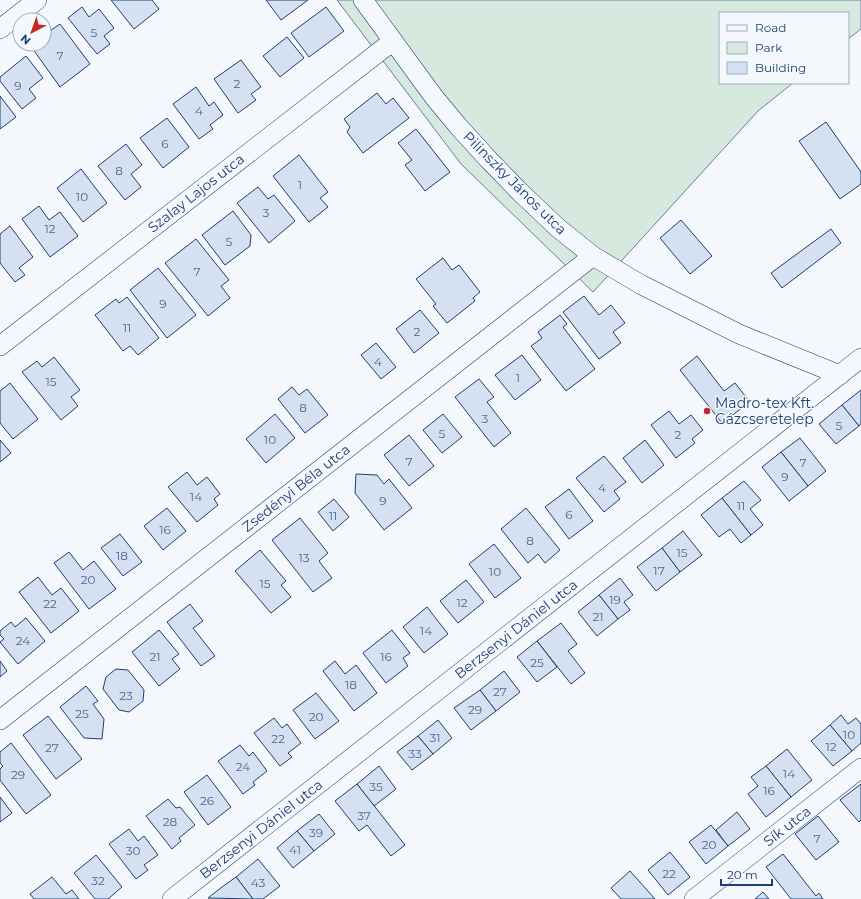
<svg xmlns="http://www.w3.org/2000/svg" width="861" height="899" font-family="Montserrat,sans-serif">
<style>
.green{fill:#d7e8df;stroke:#687fa3}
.building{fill:#d5e0f0;stroke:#1d3f73}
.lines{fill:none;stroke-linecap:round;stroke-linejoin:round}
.minor-casing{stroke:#1d3f73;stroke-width:20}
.minor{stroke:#f4f7fb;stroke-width:19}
.poi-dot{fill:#c62828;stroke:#f4f7fb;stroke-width:1.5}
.labels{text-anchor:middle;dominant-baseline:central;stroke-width:3;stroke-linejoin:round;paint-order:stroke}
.number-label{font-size:12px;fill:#4b6792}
.street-label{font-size:14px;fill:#1d3f73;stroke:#f4f7fb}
.poi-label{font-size:14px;fill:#1d3f73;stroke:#f4f7fb;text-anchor:start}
</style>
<rect width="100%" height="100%" fill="#f4f7fb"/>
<polygon class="green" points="337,0 861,0 861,29 848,39 848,13 720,13 720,83 793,83 758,111 593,292 461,164"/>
<g class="building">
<polygon points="111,0 152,0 159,9 134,29"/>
<polygon points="266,0 308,0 281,20"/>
<polygon points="82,7 89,17 99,9 114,28 104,36 110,44 97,54 68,18"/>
<polygon points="326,7 344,31 309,57 291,33"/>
<polygon points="60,24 90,64 60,87 30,45 32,44 44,44 44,35"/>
<polygon points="287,37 304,58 280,77 263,56"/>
<polygon points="26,56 43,78 29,89 36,98 22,109 0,81 0,77"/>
<polygon points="241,60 261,87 251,94 256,100 238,113 214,79"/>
<polygon points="196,87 209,106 214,102 223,115 210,125 213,129 199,139 173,104"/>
<polygon points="377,93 386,104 393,98 409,118 363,153 347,132 350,127 344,119"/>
<polygon points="0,96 16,117 0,129"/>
<polygon points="167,118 189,147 163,168 140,138"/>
<polygon points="826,122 861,172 861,184 840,199 799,141"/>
<polygon points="416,129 450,172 425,191 405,165 412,160 398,143"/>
<polygon points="126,144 142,165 131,174 141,187 125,200 98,166"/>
<polygon points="299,155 328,192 320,198 328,207 309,222 273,176"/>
<polygon points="81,169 107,203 83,222 57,188"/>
<polygon points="258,187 268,199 274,195 295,221 269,243 237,203"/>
<polygon points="39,206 49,220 60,212 78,236 50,257 22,219"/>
<polygon points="233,211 251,235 250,246 225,265 202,235"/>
<polygon points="681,220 712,256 690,274 660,238"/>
<polygon points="10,226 33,257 19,268 25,275 15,282 0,263 0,234"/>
<polygon points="831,229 841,243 782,288 771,273"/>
<polygon points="196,239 229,280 221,286 230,298 208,316 165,263"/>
<polygon points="443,258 452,270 459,265 480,292 473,298 475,301 447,323 433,306 436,304 416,279"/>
<polygon points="158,268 196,315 167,338 130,290"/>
<polygon points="584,296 599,315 611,305 625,323 613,332 621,343 599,359 563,312"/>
<polygon points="127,297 159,338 138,355 130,346 123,351 95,315 116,299 119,303"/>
<polygon points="420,310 439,333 414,353 396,329"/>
<polygon points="560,315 567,324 563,327 595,369 566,391 531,346 542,338 538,332"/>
<polygon points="376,343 396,367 381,379 361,355"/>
<polygon points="522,355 541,380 515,400 495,375"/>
<polygon points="697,356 724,391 735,383 750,402 722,423 680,370"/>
<polygon points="54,357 80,390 71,397 78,406 61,420 22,372 37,361 42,367"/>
<polygon points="479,379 494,397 487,402 511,433 494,447 455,397"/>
<polygon points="10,383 38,419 13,439 0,423 0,391"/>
<polygon points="292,387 299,395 307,389 328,415 305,433 278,399"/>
<polygon points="861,390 861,424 859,426 842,405"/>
<polygon points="842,405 859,426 836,444 819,424"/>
<polygon points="669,411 679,424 691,415 703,430 692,439 695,443 676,458 651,425"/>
<polygon points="275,414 295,438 266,463 246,439"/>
<polygon points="443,414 462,437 442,453 423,430"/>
<polygon points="409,435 434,466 409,486 384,455"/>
<polygon points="800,438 826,471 808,486 781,452"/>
<polygon points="0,440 11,453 0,462"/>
<polygon points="645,440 664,465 642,483 623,458"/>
<polygon points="781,452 808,486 789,501 762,467"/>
<polygon points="604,456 626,482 614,491 620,499 604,512 576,478"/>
<polygon points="187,472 197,485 207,477 220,494 214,499 218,505 197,522 168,487"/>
<polygon points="356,474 377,475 384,484 389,479 412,508 384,530 355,493"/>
<polygon points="744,481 761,500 750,509 763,525 751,535 722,498"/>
<polygon points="569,489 593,521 569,539 545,507"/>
<polygon points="722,498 751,535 741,543 730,529 719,537 701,515"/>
<polygon points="334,499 349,517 333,531 318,512"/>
<polygon points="167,508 186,531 163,550 144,526"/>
<polygon points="526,508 560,550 545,563 538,554 528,563 501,529"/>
<polygon points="300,518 328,553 319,561 332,578 313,592 272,540"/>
<polygon points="683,531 702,555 680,572 662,548"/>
<polygon points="120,534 142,562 123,576 101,548"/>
<polygon points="494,544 521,578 495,598 469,564"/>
<polygon points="662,548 680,572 656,591 637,567"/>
<polygon points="260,550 286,581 281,585 291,597 271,613 235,571"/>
<polygon points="69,552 83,570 94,561 116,589 89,609 54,563"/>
<polygon points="38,577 52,595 61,588 79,611 51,633 19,592"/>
<polygon points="620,578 633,595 624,602 630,610 618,619 599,595"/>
<polygon points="466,580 484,602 458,623 440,601"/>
<polygon points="599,595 618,619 597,636 578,612"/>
<polygon points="190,604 203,621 193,628 215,656 201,666 167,622"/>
<polygon points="427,607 448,634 424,653 403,627"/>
<polygon points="26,618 45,641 18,664 0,642 4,639 0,635 0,631 11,622 15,627"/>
<polygon points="561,623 577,644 568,651 585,673 571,684 537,641"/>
<polygon points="159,630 179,654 172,659 180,669 159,686 132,652"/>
<polygon points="392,630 410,653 403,658 408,666 386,683 363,653"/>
<polygon points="537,641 557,667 537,682 517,657"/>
<polygon points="0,661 7,671 0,677"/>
<polygon points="335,661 345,674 356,665 377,693 354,711 323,671"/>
<polygon points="116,669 128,670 144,690 143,701 129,712 119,710 103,689 106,677"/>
<polygon points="504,671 520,692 496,711 480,690"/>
<polygon points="86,686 98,701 93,704 104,719 102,739 84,738 60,707"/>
<polygon points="480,690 496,711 471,730 454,708"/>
<polygon points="316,693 339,721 315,739 293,710"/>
<polygon points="841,715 848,724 856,718 861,724 861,743 852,751 830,725"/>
<polygon points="48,716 82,759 56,779 23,735"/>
<polygon points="274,718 282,728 287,724 301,743 288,753 292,757 280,766 254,733"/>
<polygon points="438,720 452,738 433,754 418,736"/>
<polygon points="830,725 852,751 833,766 811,741"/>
<polygon points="418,736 433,754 412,770 397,752"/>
<polygon points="11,743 51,795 26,814 0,780 0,769 3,766 0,763 0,752"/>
<polygon points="240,745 249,756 253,752 267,771 253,782 255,785 243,794 218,761"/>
<polygon points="787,749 812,780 791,797 766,766"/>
<polygon points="379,766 396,789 374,806 357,784"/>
<polygon points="766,766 791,797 766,817 748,794 758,786 751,777"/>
<polygon points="207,775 231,807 208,825 184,792"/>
<polygon points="357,784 405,845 391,856 367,825 359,831 335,801"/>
<polygon points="861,784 861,820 859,822 840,800"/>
<polygon points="0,797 12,813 0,822"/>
<polygon points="168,799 176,808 180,807 195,825 179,838 181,841 172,849 146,816"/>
<polygon points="737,812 750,829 728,846 716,830"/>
<polygon points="319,814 335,834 314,851 297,831"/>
<polygon points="818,816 839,842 816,860 795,834"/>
<polygon points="711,825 728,846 706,864 689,842"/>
<polygon points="129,829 138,841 144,836 158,855 144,865 148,870 136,879 109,844"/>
<polygon points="297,831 314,851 293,868 277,848"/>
<polygon points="670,852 690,877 668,895 648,870"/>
<polygon points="783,854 816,896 819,893 823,899 791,899 766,867"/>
<polygon points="96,855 122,887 108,899 95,899 74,873"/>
<polygon points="258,859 280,886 263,899 253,899 236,877"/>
<polygon points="630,871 655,899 621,899 611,888"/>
<polygon points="52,877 66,894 72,890 79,899 34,899 30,894"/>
<polygon points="236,877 253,899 208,898 222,887"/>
<polygon points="763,892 769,899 755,899"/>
</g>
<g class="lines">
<defs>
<g id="minor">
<polyline points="363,0 434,97 458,126 488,159 520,192 558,228 593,256 640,284 739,334 840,375"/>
<polyline points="0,29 37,0"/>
<polyline points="0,346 393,41"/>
<polyline points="0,720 593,256"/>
<polyline points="172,899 861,358"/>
<polyline points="694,899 861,768"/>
</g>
</defs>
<use href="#minor" class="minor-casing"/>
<use href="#minor" class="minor"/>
</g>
<circle class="poi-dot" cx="707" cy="411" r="4"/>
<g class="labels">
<g class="number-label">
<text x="94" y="32">5</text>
<text x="60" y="55">7</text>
<text x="237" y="83">2</text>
<text x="18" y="85">9</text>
<text x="199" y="110">4</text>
<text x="165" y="143">6</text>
<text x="119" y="170">8</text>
<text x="300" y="184">1</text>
<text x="82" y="196">10</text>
<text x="266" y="212">3</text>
<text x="50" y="228">12</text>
<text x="229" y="241">5</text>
<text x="197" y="271">7</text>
<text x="163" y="303">9</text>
<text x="127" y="327">11</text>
<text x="417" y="331">2</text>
<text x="378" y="361">4</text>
<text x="518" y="377">1</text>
<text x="51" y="381">15</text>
<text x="303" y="407">8</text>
<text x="485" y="418">3</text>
<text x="839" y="425">5</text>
<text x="442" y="433">5</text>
<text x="678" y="434">2</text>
<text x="270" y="439">10</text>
<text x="409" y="461">7</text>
<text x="803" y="462">7</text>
<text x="785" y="476">9</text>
<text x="602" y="487">4</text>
<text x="196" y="496">14</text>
<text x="383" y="500">9</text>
<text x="741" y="505">11</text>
<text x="569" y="514">6</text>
<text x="333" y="515">11</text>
<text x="165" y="529">16</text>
<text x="530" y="540">8</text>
<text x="682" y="552">15</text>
<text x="122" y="555">18</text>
<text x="304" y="557">13</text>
<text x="659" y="570">17</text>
<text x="495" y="571">10</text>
<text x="88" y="579">20</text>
<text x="265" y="583">15</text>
<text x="615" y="599">19</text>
<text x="462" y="602">12</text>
<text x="50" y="603">22</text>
<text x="598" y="616">21</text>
<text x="426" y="630">14</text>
<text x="23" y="640">24</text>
<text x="155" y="656">21</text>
<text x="386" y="656">16</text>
<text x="537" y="662">25</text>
<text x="351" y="684">18</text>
<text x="500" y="691">27</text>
<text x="126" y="695">23</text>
<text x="475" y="709">29</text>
<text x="82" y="713">25</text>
<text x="316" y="716">20</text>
<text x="849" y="734">10</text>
<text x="435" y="737">31</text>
<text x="278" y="738">22</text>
<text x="831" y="746">12</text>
<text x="52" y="747">27</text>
<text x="415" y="753">33</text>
<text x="243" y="766">24</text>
<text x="789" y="773">14</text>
<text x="18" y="774">29</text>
<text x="376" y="786">35</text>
<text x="769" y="790">16</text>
<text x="207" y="800">26</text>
<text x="364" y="815">37</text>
<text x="170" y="821">28</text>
<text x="316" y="832">39</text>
<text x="817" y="838">7</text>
<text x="709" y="844">20</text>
<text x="295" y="849">41</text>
<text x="133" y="850">30</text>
<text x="669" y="873">22</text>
<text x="98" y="880">32</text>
<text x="258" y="882">43</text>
</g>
<g class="street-label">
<text transform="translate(515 183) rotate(45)">Pilinszky János utca</text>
<text transform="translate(196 193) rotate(-38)">Szalay Lajos utca</text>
<text transform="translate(296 488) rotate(-38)">Zsedényi Béla utca</text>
<text transform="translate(516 629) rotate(-38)">Berzsenyi Dániel utca</text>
<text transform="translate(787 826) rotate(-38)">Sík utca</text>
<text transform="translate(261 829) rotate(-38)">Berzsenyi Dániel utca</text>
</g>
<g class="poi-label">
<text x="715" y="403">Madro-tex Kft.<tspan x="715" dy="16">Gázcseretelep</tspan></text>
</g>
</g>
<rect x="719" y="12" width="130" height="72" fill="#f4f7fb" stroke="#9eadc5"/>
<rect x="727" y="25" width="20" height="6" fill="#f4f7fb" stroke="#9eadc5"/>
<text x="755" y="32" font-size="12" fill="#1d3f73">Road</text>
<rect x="727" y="42" width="20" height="12" fill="#d7e8df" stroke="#9eadc5"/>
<text x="755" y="52" font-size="12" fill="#1d3f73">Park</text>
<rect x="727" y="62" width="20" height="12" fill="#d5e0f0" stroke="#9eadc5"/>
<text x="755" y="72" font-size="12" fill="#1d3f73">Building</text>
<g transform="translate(32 32) rotate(221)"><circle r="19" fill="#f4f7fb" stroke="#9eadc5"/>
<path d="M0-3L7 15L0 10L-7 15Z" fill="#c62828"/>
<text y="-6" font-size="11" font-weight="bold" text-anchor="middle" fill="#1d3f73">N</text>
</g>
<path d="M721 879v6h51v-6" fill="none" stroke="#1d3f73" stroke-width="2"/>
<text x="727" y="879" font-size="12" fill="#1d3f73" stroke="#f4f7fb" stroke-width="3" paint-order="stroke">20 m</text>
</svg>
